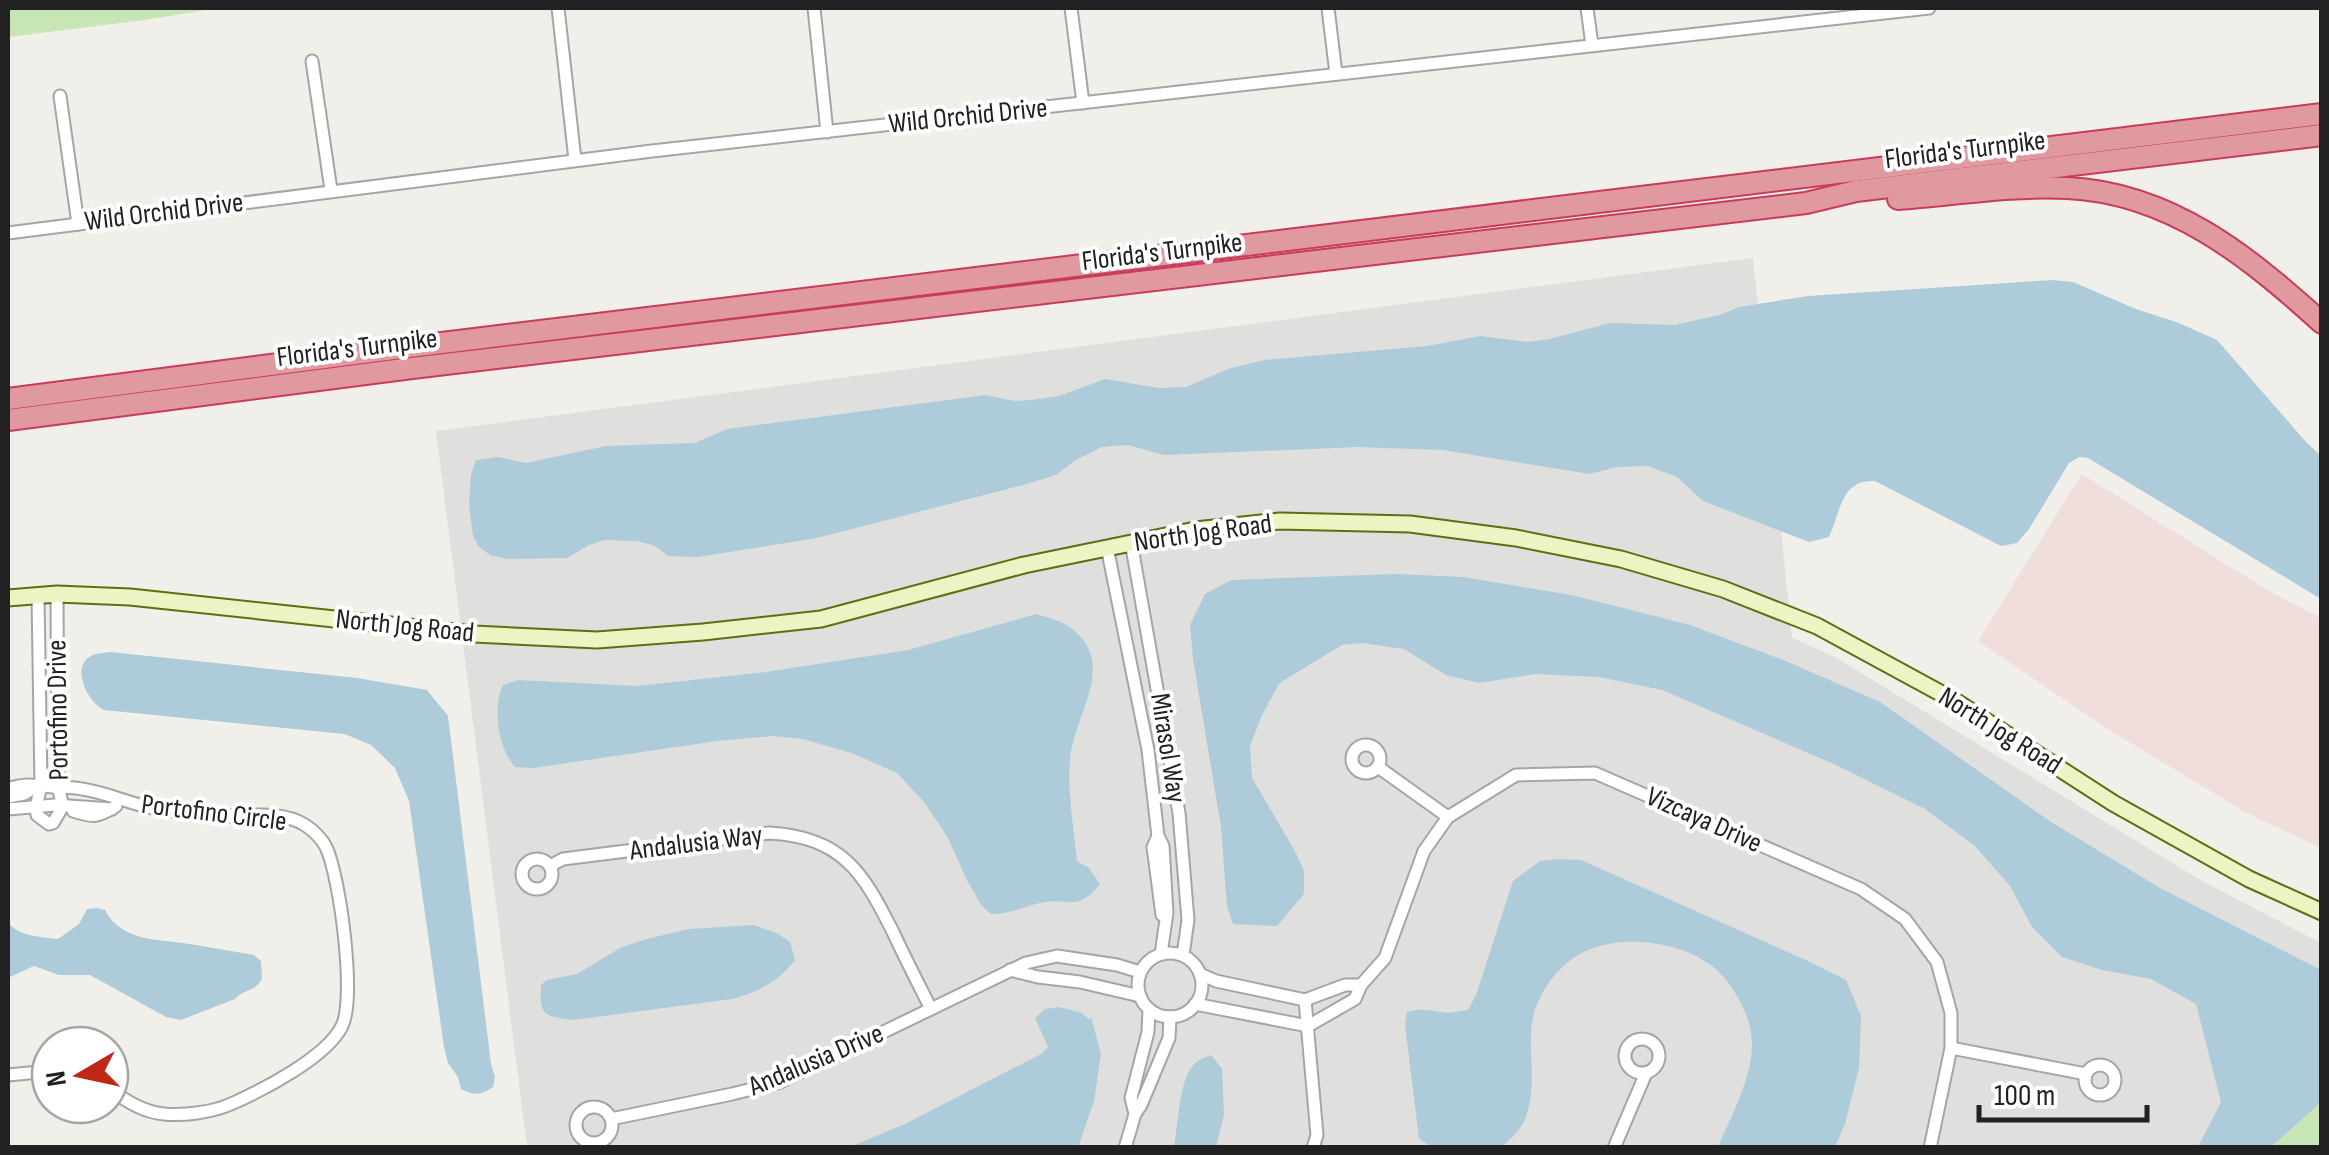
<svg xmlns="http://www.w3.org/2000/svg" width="2329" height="1155" font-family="'Sofia Sans Condensed',sans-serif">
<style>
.residential{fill:#dfdfde}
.commercial{fill:#efdedb}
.grass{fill:#c7e5b5}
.water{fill:#aecbd9}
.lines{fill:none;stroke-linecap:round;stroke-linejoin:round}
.street-casing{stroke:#a5a5a5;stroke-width:15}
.secondary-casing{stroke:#5b7011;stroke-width:19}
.highway-casing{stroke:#ca3b5b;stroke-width:24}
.street{stroke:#fff;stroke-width:11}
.secondary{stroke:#ecf4c4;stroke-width:15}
.highway{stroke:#df999f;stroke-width:20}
.labels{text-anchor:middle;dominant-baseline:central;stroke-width:8;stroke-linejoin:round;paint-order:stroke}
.street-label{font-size:28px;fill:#212121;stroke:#fff}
</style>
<rect width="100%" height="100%" fill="#f1efe9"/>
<polygon class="residential" points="1753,258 1792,638 1835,657 2202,881 2321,943 2321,1147 527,1147 436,431"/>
<polygon class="commercial" points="2082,474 2267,590 2321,618 2321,848 2247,813 2111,731 1978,641"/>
<g class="grass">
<polygon points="8,8 219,8 144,20 8,37"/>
<polygon points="2321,1078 2321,1147 2239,1147"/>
</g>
<g class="water">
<path d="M2052,280L2073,282L2136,309L2179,323L2217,340L2306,442L2321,456V599L2088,458L2079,457L2069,463L2029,529L2017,543L2001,546L1875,481C1841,479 1841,511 1829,537L1809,542L1703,501L1677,477L1648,466L1617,467L1589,474L1443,450L1358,447L1164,455L1128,445L1102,447L1076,460L1056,475L1019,486L817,538L698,557L668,556L655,546L637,541L605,540L589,545L567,558L508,559L490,555L479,547L473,536L469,504L471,475L476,460L498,457L526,463L606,446L695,443L727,429L985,395L1015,401L1032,400L1059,396L1105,379L1159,388L1186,387L1228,369L1264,360L1427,346L1480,336L1527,342L1550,339L1610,323L1675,325L1723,314L1739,307L1808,296Z"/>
<polygon points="1396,574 1463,577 1571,595 1690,625 1781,659 1880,702 2051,822 2160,888 2321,970 2321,1102 2271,1147 2198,1147 2221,1102 2196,1004 2151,979 2102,970 2062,957 2032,927 2010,886 1975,846 1925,809 1836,765 1662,690 1599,677 1535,674 1479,683 1446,675 1404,649 1362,643 1342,645 1286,679 1279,684 1262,715 1250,746 1252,778 1295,851 1304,871 1304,894 1277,926 1233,924 1227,906 1221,827 1193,659 1190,625 1205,594 1231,580"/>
<path d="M1037,614C1048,618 1063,621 1072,629C1118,664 1074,715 1070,759C1067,789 1074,830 1077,861L1089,868L1100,884C1076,914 1068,896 1040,903C1023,907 1009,914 991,914L981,905L967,880L947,836L924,802L897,773L854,754L803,739L773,736L717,741L533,768L515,767C498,748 492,709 503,685L518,680L637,686L766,672L908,650Z"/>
<path d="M110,652L357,678L427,690L448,716L491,1064L495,1077L493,1087C481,1095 474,1096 461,1089L458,1077L448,1063L444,1047L409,801L395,768L371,745L345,734L104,710C87,702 69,665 93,655C98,653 105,653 110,652Z"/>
<path d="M1558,859L1581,860L1808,961L1846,980L1861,1016L1859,1068L1845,1124L1835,1147H1718C1733,1111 1761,1064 1749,1024C1744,1004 1728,978 1712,966C1676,938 1604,931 1568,962C1547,979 1531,1007 1531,1035C1530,1063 1536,1091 1525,1119C1521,1130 1510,1140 1501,1147H1432L1419,1139L1405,1024L1407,1012C1420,1008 1429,1010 1441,1012C1450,1014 1459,1011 1468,1010L1476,995L1513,881L1540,861Z"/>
<path d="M97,908L105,910C121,942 159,939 190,944C211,948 233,951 254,955L261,961L262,979C253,994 244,988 235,999L181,1020L166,1017L90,975H59L34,966L8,978V922C17,936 41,937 58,939L79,924L87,909Z"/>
<path d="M753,925L777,933L790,942L795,960C778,982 758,992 732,999L573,1020C545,1016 539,1017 541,985L547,980L577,974L620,948L643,940L689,929Z"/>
<polygon points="1059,1007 1082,1013 1090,1020 1091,1017 1101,1054 1094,1101 1078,1147 850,1147 905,1124 1043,1053 1048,1047 1035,1018 1045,1009"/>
<path d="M1211,1055L1222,1069L1224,1115L1216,1147H1174C1178,1126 1179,1085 1191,1068C1195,1061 1204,1058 1211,1055Z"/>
</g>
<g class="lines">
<defs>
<g id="street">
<polyline points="558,8 575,160"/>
<polyline points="814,8 827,132"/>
<polyline points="1071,8 1083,103"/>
<polyline points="1328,8 1336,74"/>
<polyline points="1587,8 1592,45"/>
<polyline points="312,61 331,190"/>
<polyline points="60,96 78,224"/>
<polyline points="8,233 652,151 1929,8"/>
<polyline points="1131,542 1179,813 1188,920 1183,955"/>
<polyline points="1107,547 1148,750 1158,836 1163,846 1167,913 1161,954"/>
<polyline points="38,595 41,786 36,807 37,815 49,824 53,823 63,806 58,787 57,594"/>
<circle cx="1366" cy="759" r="14"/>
<polyline points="1378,767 1448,817"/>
<path d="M8,789C24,783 35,785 52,787C62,787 72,787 82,789C110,793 133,806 163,810C180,812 198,816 216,816C244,817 280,809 305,825C313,830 322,839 326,847C340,877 356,997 342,1026C327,1057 263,1090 231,1104C213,1112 185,1116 164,1114C143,1112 126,1101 110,1089"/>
<polyline points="8,797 24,794 38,785"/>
<polyline points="8,809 55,805 112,809"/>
<path d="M73,811C93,818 99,817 116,806"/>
<polyline points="1158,836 1153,847 1162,915"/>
<circle cx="537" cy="874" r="15"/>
<path d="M550,866L563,859L769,833C842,837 863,872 893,932C905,958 918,983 931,1009"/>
<circle cx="1170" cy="985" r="32"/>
<polyline points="1010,970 1038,977 1080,982 1140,996"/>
<polyline points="1200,974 1216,981 1305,1000"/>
<polyline points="1305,1000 1317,1135 1313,1148"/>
<polyline points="1305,1000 1345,985 1361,985"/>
<polyline points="1195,1004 1308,1026 1355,999 1361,985 1385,958 1424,851 1448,817 1516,775 1595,773 1861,889 1905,919 1937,962 1951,1013 1951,1048 1930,1148"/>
<circle cx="1642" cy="1056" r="17"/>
<polyline points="1951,1048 2086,1074"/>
<circle cx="2100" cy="1080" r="15"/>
<polyline points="8,1075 50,1071"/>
<circle cx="594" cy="1125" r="18"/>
<polyline points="1135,1114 1131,1098 1148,1032 1149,1009"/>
<polyline points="611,1119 732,1094 780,1082 1026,963 1057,956 1117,965 1140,972"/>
<polyline points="1125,1148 1135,1114 1141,1105 1169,1038 1170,1017"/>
<polyline points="1614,1148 1646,1073"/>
</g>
<polyline id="secondary" points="8,598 57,594 130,597 474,634 597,640 703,632 821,619 1024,565 1195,530 1280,521 1410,524 1516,538 1621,559 1723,589 1817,626 1955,701 2113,803 2249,879 2322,912"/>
<g id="highway">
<path d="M1898,199C1954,195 2012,185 2068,188C2171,193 2249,257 2322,323"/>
<polyline points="8,399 409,347 2322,114"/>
<polyline points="8,420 412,368 1806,203 1856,191 2322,135"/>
</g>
</defs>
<use href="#street" class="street-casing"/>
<use href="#secondary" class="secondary-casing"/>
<use href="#highway" class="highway-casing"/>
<use href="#street" class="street"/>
<use href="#secondary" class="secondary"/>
<use href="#highway" class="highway"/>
</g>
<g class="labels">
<g class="street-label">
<text transform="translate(968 116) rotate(-6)">Wild Orchid Drive</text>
<text transform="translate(1965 150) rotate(-7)">Florida's Turnpike</text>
<text transform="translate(164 212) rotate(-7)">Wild Orchid Drive</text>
<text transform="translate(1162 252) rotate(-7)">Florida's Turnpike</text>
<text transform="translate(357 348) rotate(-7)">Florida's Turnpike</text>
<text transform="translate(1203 533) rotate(-8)">North Jog Road</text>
<text transform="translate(405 626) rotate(6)">North Jog Road</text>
<text transform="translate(58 710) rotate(-91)">Portofino Drive</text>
<text transform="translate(2000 731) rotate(32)">North Jog Road</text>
<text transform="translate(1168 748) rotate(81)">Mirasol Way</text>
<text transform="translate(214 813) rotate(7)">Portofino Circle</text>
<text transform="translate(1704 820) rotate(24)">Vizcaya Drive</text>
<text transform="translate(696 843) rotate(-7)">Andalusia Way</text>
<text transform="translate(816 1060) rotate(-23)">Andalusia Drive</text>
</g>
</g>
<rect width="2329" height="1155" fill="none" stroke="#212121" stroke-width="20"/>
<g transform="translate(80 1075) rotate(261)"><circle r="48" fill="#ffffff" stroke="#a6a6a6" stroke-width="2.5"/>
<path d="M0-8L18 38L0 25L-18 38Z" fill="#be2815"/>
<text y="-15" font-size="28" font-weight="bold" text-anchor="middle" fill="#212121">N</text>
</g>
<path d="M1979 1105v15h168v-15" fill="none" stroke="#212121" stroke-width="5"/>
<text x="1994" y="1105" font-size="30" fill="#212121" stroke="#ffffff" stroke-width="8" paint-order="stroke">100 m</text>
</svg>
